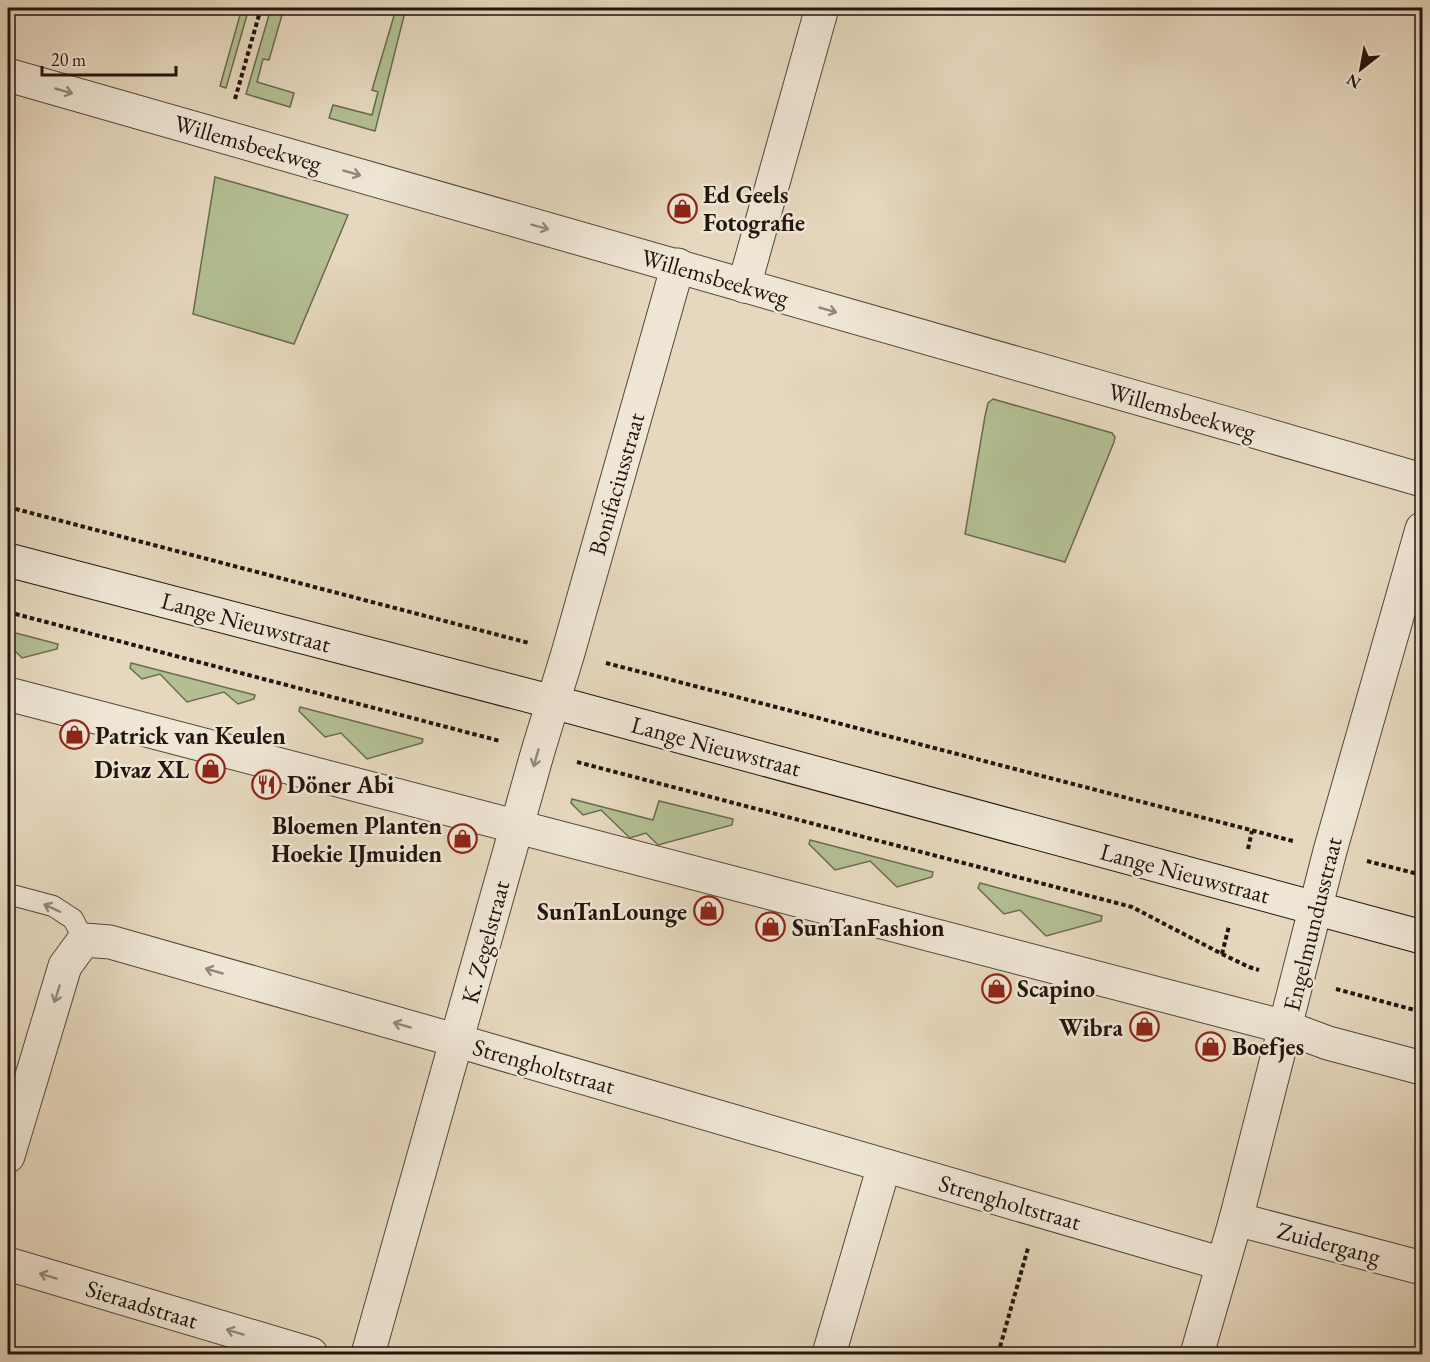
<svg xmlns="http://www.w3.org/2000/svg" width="1430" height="1362" font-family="'EB Garamond',serif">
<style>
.green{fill:#b3bf93;stroke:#6a6a51;stroke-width:1.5}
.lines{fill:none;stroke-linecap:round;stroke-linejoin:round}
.lane-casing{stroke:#52463b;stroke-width:22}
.street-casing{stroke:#52463b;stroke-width:35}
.secondary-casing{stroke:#20150f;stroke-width:35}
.path{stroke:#20150f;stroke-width:4;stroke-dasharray:4.5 3;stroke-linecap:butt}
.lane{stroke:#efe6d5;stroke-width:20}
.street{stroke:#efe6d5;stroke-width:33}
.secondary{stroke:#efe6d5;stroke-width:33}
.oneway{stroke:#92887c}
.labels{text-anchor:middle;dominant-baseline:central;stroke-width:5;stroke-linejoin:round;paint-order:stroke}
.street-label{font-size:24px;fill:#20150f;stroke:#efe6d5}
.poi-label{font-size:24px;font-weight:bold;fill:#20150f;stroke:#efe6d5;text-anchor:start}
</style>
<rect width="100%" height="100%" fill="#e6d8be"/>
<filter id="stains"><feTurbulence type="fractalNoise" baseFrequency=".00333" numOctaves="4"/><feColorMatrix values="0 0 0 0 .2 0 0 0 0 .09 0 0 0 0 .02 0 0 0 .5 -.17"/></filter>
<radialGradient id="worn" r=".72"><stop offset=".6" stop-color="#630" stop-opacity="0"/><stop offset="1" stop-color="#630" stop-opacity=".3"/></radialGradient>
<g class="green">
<polygon points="242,8 249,8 226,88 220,86"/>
<polygon points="271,8 284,8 269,60 263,59 257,82 294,93 290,107 246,94"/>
<polygon points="390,8 406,8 375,131 329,118 333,105 372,115 378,92 372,90 396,9"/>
<polygon points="215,177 348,215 294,344 193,314"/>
<polygon points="993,399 1112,433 1115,437 1114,442 1065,562 965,534 985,416 988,403"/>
<polygon points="8,631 58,644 57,649 22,658 8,644"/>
<polygon points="131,663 255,695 254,699 238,704 224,692 187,702 160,674 142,679 130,668"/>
<polygon points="300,707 423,739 422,743 367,759 341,733 325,737 299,711"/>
<polygon points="572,799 653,820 659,801 733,819 732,825 658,845 646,833 630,838 601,810 583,815 571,803"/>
<polygon points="810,840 933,872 932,877 897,887 870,861 835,870 809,844"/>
<polygon points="980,883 1102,916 1101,921 1046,936 1020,910 1004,914 978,888"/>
</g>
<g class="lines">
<defs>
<polyline id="lane" points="8,894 53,906 73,919 84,940"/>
<g id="street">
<path d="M8,75C479,209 951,343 1422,480"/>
<polyline points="744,286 822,8"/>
<polyline points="8,694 1285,1027 1328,1043 1422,1068"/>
<polyline points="8,1156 65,966 84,940 110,942 458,1041 1223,1264"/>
<polyline points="1236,1219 1422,1268"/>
<polyline points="8,1264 311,1354"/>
<polyline points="368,1354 538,751 568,653 678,265"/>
<polyline points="829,1354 884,1166"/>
<polyline points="1197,1354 1236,1219 1330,851 1422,529"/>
</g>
<polyline id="secondary" points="8,560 553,702 1422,937"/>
</defs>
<use href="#lane" class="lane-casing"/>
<use href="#street" class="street-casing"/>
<use href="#secondary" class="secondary-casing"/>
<g class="path">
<polyline points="235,99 261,8"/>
<polyline points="8,507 529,643"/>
<polyline points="8,612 500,741"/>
<polyline points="606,663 1293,841"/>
<polyline points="577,762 1132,907 1222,954 1249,967 1259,970"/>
<polyline points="1248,849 1252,831"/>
<polyline points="1367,861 1422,875"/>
<polyline points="1222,954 1229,926"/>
<polyline points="1336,989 1422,1012"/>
<polyline points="998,1354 1028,1248"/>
</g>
<use href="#lane" class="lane"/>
<use href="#street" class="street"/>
<use href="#secondary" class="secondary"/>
</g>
<defs><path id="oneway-shaft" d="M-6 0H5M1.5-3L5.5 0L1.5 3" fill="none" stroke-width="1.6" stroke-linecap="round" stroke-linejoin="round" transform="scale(1.5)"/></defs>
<g class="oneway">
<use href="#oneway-shaft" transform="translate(64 91) rotate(16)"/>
<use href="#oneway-shaft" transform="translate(352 173) rotate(16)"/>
<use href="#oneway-shaft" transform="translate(540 227) rotate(15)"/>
<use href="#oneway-shaft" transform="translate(828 310) rotate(16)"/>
<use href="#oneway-shaft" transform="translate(536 758) rotate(106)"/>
<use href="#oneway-shaft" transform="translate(52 908) rotate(-155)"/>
<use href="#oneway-shaft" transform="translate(214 971) rotate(-164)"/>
<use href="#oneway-shaft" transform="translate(57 994) rotate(107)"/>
<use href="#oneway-shaft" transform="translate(402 1025) rotate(-164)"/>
<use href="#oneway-shaft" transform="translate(48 1276) rotate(-163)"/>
<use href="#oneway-shaft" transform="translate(235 1332) rotate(-163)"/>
</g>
<defs>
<symbol id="shop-ring" viewBox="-11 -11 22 22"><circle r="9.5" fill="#efe6d5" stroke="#8f2418" stroke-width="1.5"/><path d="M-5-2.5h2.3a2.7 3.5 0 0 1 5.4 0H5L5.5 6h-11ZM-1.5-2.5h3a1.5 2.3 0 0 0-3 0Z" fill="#8f2418"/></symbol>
<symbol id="restaurant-ring" viewBox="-11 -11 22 22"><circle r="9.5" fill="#efe6d5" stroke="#8f2418" stroke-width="1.5"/><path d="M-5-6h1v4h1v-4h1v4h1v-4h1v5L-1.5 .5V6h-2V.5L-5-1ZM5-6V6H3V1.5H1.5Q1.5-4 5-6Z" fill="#8f2418"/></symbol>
</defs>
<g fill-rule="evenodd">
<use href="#shop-ring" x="666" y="192" width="33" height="33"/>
<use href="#shop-ring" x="58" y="718" width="33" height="33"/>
<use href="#shop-ring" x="194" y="752" width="33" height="33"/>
<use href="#restaurant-ring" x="250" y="768" width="33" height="33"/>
<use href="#shop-ring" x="446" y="822" width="33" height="33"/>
<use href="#shop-ring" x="692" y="894" width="33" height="33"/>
<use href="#shop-ring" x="754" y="910" width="33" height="33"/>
<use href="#shop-ring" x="980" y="972" width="33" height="33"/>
<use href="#shop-ring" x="1128" y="1010" width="33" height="33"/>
<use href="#shop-ring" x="1194" y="1030" width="33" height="33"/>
</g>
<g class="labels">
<g class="street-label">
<text transform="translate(248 143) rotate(16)">Willemsbeekweg</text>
<text transform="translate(715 277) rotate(16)">Willemsbeekweg</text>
<text transform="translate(1182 411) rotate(16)">Willemsbeekweg</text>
<text transform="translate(616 484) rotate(-74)">Bonifaciusstraat</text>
<text transform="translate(246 622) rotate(15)">Lange Nieuwstraat</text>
<text transform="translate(716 746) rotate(15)">Lange Nieuwstraat</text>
<text transform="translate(1185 873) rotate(15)">Lange Nieuwstraat</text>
<text transform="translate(1312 924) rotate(-76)">Engelmundusstraat</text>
<text transform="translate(485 942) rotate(-75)">K. Zegelstraat</text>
<text transform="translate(544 1066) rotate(16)">Strengholtstraat</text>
<text transform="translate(1010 1202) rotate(16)">Strengholtstraat</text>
<text transform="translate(1329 1243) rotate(15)">Zuidergang</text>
<text transform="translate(142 1304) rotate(17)">Sieraadstraat</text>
</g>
<g class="poi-label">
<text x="703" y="194">Ed Geels<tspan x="703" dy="28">Fotografie</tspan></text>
<text x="95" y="735">Patrick van Keulen</text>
<text x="189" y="769" text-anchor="end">Divaz XL</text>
<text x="287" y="784">Döner Abi</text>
<text x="442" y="825" text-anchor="end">Bloemen Planten<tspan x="442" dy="28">Hoekie IJmuiden</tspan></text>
<text x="687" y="911" text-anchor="end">SunTanLounge</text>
<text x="792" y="927">SunTanFashion</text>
<text x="1017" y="988">Scapino</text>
<text x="1123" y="1027" text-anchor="end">Wibra</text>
<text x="1232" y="1046">Boefjes</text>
</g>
</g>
<rect width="1430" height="1362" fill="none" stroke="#e6d8be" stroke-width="30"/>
<rect x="9" y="9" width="1412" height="1344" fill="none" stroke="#20150f" stroke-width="3"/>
<rect x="15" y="15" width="1400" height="1332" fill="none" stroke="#20150f" stroke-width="1.5"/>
<g transform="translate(1361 69) rotate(211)" stroke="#efe6d5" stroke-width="4.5" paint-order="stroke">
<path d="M0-4.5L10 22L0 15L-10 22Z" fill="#20150f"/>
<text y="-9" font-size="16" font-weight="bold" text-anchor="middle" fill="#20150f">N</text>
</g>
<path d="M42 66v9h134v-9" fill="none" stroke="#20150f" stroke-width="3"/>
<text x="51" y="66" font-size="18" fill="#20150f" stroke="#efe6d5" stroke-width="4.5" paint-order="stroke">20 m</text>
<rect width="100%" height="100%" filter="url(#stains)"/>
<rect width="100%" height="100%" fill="url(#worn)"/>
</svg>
